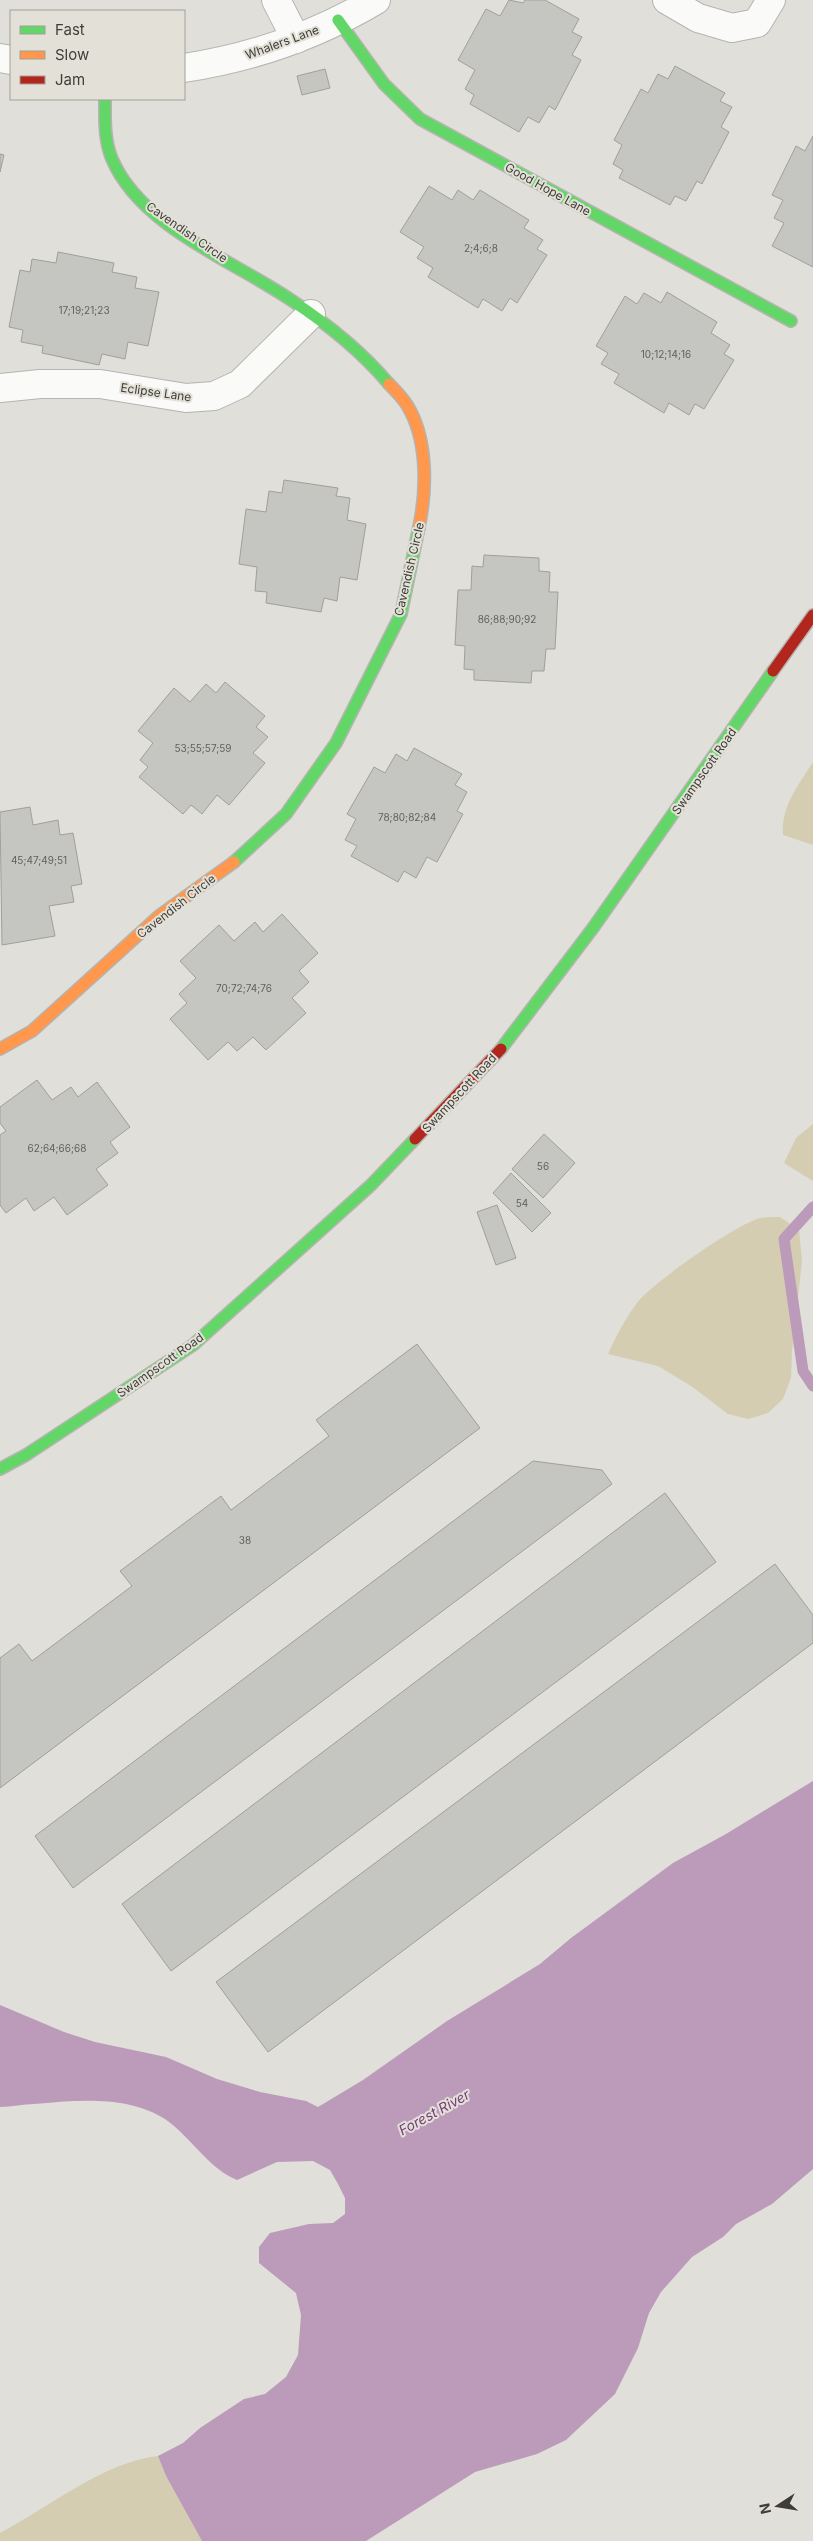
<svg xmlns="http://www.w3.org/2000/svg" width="813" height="2541" font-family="Inter,sans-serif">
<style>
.green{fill:#d4cdb2}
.water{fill:#bb9aba}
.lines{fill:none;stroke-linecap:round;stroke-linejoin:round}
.stream{stroke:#bb9aba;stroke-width:11}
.building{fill:#c5c5c1;stroke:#a09f9b}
.street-casing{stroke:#b5b4b0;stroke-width:30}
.fast-casing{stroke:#b5b4b0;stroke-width:14}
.slow-casing{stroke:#b5b4b0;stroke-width:14}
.jam-casing{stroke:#b5b4b0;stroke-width:14}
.street{stroke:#fafaf9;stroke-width:28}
.fast{stroke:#63d668;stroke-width:11}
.slow{stroke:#ff974d;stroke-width:11}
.jam{stroke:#b3261e;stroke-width:11}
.labels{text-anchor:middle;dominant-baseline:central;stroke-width:4;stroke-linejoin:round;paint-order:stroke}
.number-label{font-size:10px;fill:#605f5b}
.street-label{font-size:12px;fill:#3e3d39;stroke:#e3e1d7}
.water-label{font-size:14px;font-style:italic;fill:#773d7b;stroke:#e3e1d7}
</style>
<rect width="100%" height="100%" fill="#e0dfda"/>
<g class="green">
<path d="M813,762V845L783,835C781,806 798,786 813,762Z"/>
<polygon points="813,1124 813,1181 784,1163 796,1138"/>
<path d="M780,1217L799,1230L802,1261L792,1351L791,1378L783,1399L768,1413L748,1419L728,1414L691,1386L658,1366L608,1354C616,1336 625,1319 637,1303C652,1283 735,1225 760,1218C766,1217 774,1217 780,1217Z"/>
<path d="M158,2456L166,2476L202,2541H0V2533C48,2508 103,2462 158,2456Z"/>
</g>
<path class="water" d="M813,1781V2169L772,2204L736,2224L723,2237L692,2257L661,2292L649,2313L638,2348L615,2394L566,2440L537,2454L475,2472L366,2541H202L166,2476L158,2456L183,2443L200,2428L244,2399L265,2394L286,2377L298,2355L301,2315L296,2293L259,2263V2247L270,2233L309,2224L333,2223L345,2214V2198L338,2184L330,2170L313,2161L277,2162L237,2180C208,2168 191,2137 165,2119C128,2095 76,2100 34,2104C23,2104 12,2107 0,2107V2005L64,2032L95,2042L166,2057L217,2079L260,2092L306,2101L318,2107L363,2080L447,2021L540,1964L571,1938L673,1863L726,1834Z"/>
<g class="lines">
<polyline class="stream" points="813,1207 784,1239 803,1371 813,1386"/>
</g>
<g class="building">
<polygon points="509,0 523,3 525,0 545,0 579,19 572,32 582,37 572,55 581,60 555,110 549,106 539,123 528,117 519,132 470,104 474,95 465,89 475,70 458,60 486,9 500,16"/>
<polygon points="675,66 725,93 720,101 732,107 721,127 729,132 702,184 697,181 686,201 675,196 670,205 619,178 623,170 613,164 622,145 614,140 641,89 648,93 658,74 668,79"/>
<polygon points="325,69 330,88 302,95 297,76"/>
<polygon points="813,136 813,267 772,246 784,223 774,218 783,200 772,195 796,146 805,151"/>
<polygon points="0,154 4,155 0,172"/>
<polygon points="429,186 452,200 458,190 473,200 480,190 529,220 524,228 543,240 537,249 547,255 517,303 510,298 502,311 483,299 478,308 428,277 433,268 417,258 424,247 400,232"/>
<polygon points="58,252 114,263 112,272 137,277 135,288 159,292 148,346 128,342 125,359 102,354 99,365 42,353 43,346 21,342 23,330 9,327 20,270 30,272 32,259 56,263"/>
<polygon points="667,292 717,322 711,333 730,345 724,354 734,360 704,409 695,404 689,415 669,403 664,413 614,383 619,374 601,364 608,353 596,346 625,296 637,304 644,293 661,303"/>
<polygon points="284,480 338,488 336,496 350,498 347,520 366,524 357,580 340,577 337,601 324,598 321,612 266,603 267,592 255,591 257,567 239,564 246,509 266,512 269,491 282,493"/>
<polygon points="484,555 539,558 539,571 550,572 549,592 558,592 555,649 546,649 544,671 532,671 531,683 474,680 474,670 464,669 465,646 455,645 458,590 471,590 472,566 483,567"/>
<polygon points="225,682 265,716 256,727 268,737 253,753 265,763 229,805 217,795 202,814 191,805 183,814 139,777 148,767 140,760 153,743 138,731 174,688 190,702 206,684 216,693"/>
<polygon points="414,748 462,774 455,785 467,792 457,811 463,814 437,862 427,857 416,878 404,871 398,882 351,856 357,846 345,840 356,819 347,814 374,767 385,773 396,754 407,761"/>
<polygon points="30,807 33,825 58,820 60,835 73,833 82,884 71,886 74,902 49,906 55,936 2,945 0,812"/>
<polygon points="282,914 318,953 299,971 309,982 292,998 306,1013 266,1050 253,1037 237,1051 228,1042 208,1060 170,1019 187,1003 179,994 196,978 180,961 219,925 234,941 255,922 263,932"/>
<polygon points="37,1080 52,1100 71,1087 78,1097 97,1082 130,1127 110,1142 118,1153 96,1169 108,1185 67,1215 54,1197 34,1211 26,1198 6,1213 0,1205 0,1135 6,1131 0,1123 0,1107"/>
<polygon points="544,1134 575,1163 543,1198 512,1169"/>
<polygon points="511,1173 551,1213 532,1232 493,1193"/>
<polygon points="497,1205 516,1258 496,1265 477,1212"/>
<polygon points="417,1344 480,1428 0,1788 0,1658 19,1644 32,1661 132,1586 120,1571 221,1496 231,1510 329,1436 316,1420"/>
<polygon points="533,1461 602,1470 612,1484 73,1888 35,1836"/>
<polygon points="665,1493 716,1562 171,1971 122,1904"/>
<polygon points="775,1564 813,1615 813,1643 268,2052 216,1982"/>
</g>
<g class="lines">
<defs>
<g id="street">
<polyline points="276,0 296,39"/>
<polyline points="667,0 698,18 732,28 757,23 771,0"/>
<polyline points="0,58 11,60"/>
<path d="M184,68C251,58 317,35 376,0"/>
<polyline points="0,388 40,384 100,384 186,398 214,396 240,384 311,314"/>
</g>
<g id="fast">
<polyline points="338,20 384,84 420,119 791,321"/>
<path d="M105,99C105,119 104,140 112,159C141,227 234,261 291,300C326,323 362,352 389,384"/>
<polyline points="234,862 286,814 336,743 401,614 419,527"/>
<polyline points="501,1049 593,928 773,671"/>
<polyline points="0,1469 26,1455 193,1345 371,1185 415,1139"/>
</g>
<g id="slow">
<path d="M389,384C395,390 402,397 407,405C428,439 427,489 419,527"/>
<polyline points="0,1049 32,1031 159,916 234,862"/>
</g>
<g id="jam">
<polyline points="773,671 813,615"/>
<polyline points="415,1139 501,1049"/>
</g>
</defs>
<use href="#street" class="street-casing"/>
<use href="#fast" class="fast-casing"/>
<use href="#slow" class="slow-casing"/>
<use href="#jam" class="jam-casing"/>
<use href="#street" class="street"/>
<use href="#fast" class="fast"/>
<use href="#slow" class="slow"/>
<use href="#jam" class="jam"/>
</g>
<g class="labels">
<g class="number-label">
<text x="481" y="248">2;4;6;8</text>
<text x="84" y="310">17;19;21;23</text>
<text x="666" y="354">10;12;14;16</text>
<text x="507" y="619">86;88;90;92</text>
<text x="203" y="748">53;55;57;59</text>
<text x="407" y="817">78;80;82;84</text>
<text x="39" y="860">45;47;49;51</text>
<text x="244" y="988">70;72;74;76</text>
<text x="57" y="1148">62;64;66;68</text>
<text x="543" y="1166">56</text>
<text x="522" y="1203">54</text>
<text x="245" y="1540">38</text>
</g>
<g class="street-label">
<text transform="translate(282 42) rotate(-20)">Whalers Lane</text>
<text transform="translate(548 189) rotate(29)">Good Hope Lane</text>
<text transform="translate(187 232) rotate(35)">Cavendish Circle</text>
<text transform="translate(156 392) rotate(8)">Eclipse Lane</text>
<text transform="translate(409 569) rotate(-77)">Cavendish Circle</text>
<text transform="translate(704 771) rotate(-55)">Swampscott Road</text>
<text transform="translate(176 906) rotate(-38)">Cavendish Circle</text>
<text transform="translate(459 1093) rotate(-47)">Swampscott Road</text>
<text transform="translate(160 1365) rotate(-35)">Swampscott Road</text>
</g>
<g class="water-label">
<text transform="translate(434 2112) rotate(-29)">Forest River</text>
</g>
</g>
<rect x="10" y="10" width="175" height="90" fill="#e3e1d7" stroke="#a19f98"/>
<rect x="20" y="26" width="25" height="8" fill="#63d668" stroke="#a19f98"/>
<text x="55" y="35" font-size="15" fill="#3e3d39">Fast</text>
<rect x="20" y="51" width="25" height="8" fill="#ff974d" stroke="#a19f98"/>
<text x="55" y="60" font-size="15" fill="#3e3d39">Slow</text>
<rect x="20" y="76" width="25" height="8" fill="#b3261e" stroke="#a19f98"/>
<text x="55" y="85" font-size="15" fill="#3e3d39">Jam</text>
<g transform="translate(778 2506) rotate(258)" stroke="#e3e1d7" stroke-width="4" paint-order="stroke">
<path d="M0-4L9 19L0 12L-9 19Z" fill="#3e3d39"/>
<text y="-8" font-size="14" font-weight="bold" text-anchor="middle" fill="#3e3d39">N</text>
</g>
</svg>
